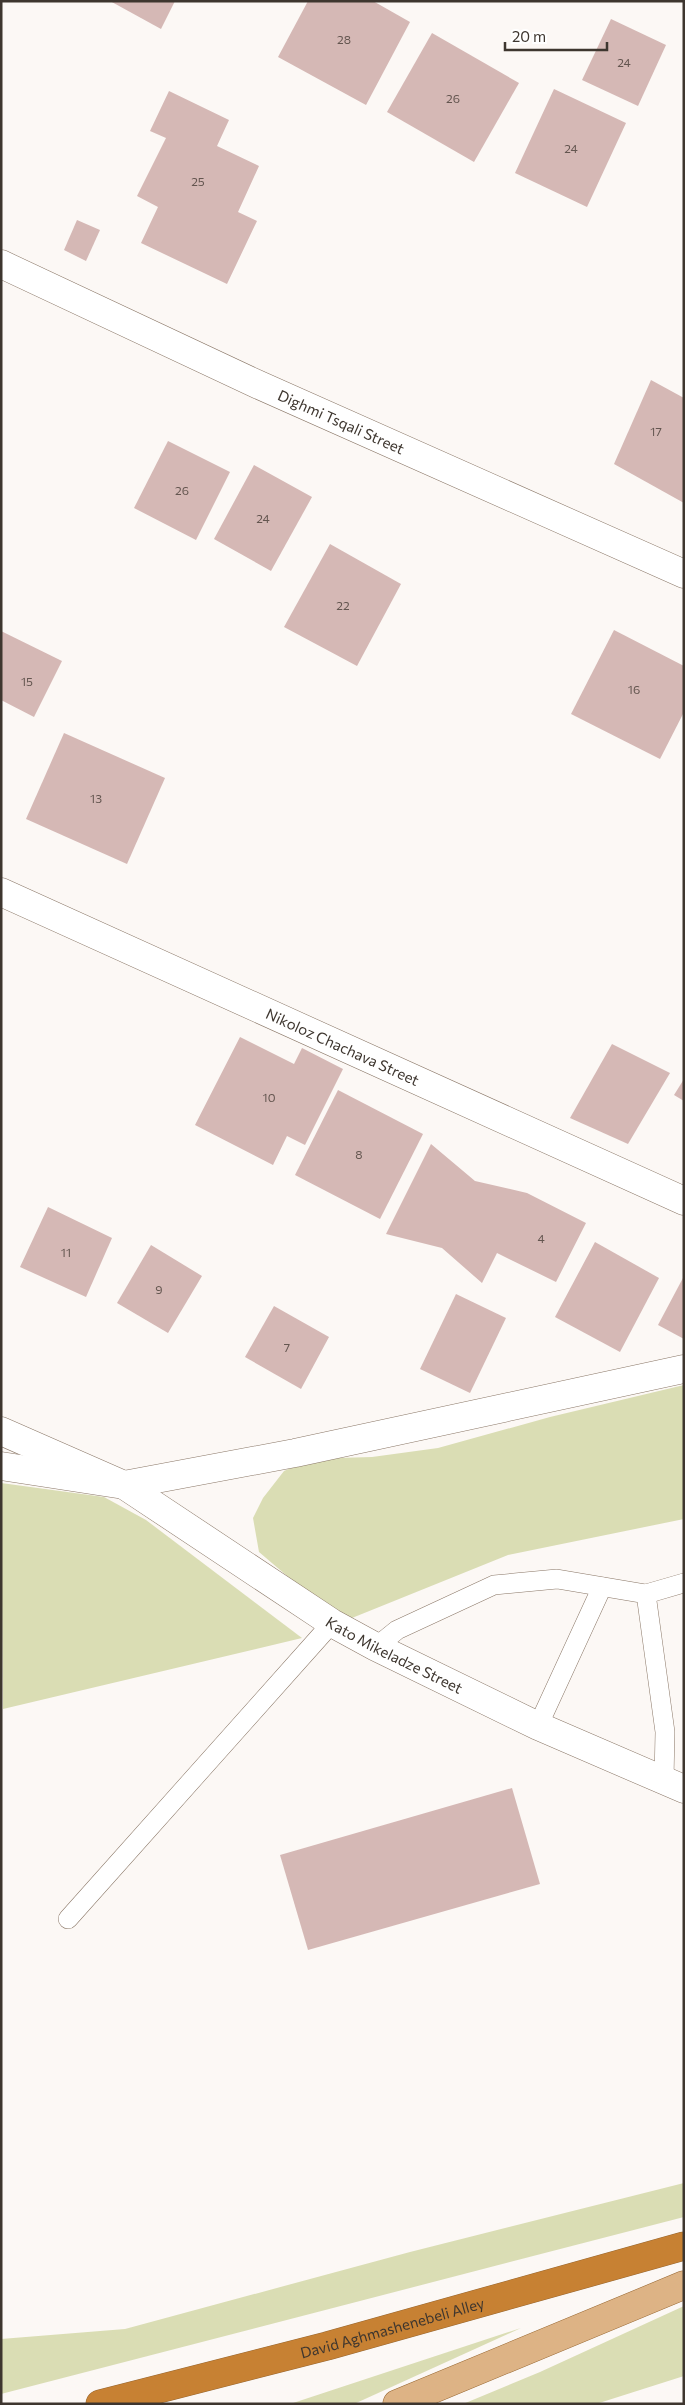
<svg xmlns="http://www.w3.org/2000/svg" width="685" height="2405" font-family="Commissioner,sans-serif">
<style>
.green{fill:#daddb4}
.building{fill:#d5b8b5}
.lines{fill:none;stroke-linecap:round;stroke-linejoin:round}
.lane-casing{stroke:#8a7767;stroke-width:20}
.street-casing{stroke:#8a7767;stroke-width:29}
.secondary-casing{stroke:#8a7767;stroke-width:29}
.primary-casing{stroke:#976732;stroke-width:29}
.highway-casing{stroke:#976732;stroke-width:29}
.lane{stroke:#fff;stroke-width:19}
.street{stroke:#fff;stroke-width:28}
.secondary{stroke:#fff;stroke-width:28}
.primary{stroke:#ddb385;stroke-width:28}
.highway{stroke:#c78133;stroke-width:28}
.labels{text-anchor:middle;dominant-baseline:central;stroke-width:4;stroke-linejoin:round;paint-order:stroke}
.number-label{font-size:12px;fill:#645650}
.street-label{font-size:15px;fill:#3e362f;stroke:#fff}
</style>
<rect width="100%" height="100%" fill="#fcf8f5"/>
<g class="green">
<polygon points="684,1385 684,1519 508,1555 347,1620 293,1581 259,1552 253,1518 263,1498 284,1471 300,1464 337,1458 372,1457 438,1448 550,1417"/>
<polygon points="1,1483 104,1497 146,1520 302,1638 3,1709"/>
<polygon points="684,2183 684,2217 1,2394 1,2339 125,2329 410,2252"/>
<polygon points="684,2306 684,2376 596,2404 463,2404 540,2372"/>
<polygon points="521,2328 354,2404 290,2404"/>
</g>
<g class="building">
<polygon points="110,1 175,1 161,29"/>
<polygon points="308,1 373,1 410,22 366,105 278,57"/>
<polygon points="611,19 666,45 638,106 582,80"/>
<polygon points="432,33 519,83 474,162 387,112"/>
<polygon points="554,89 626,123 587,207 515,173"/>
<polygon points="169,91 229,120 217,146 259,166 238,212 257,221 227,284 141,243 158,207 137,196 166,138 150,131"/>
<polygon points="77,220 100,230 86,261 64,250"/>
<polygon points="651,380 684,398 684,503 614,464"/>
<polygon points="168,441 230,472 196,540 134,508"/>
<polygon points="254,465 312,497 271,571 214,539"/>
<polygon points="330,544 401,584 357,666 284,627"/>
<polygon points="614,630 684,666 684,712 660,759 571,714"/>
<polygon points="1,631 62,661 34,717 1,700"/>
<polygon points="64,733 165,778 127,864 26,819"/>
<polygon points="240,1037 294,1064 302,1048 343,1069 305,1145 287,1136 273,1165 195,1125"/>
<polygon points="612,1044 670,1073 628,1144 570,1118"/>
<polygon points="684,1079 684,1101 674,1095"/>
<polygon points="338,1090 423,1134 380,1219 295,1175"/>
<polygon points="431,1144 475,1181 527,1193 586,1223 556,1282 497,1253 482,1283 442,1248 386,1234"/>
<polygon points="48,1207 112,1238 86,1297 20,1267"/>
<polygon points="595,1242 659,1278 620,1352 555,1317"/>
<polygon points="151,1245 202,1276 168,1333 117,1303"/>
<polygon points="684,1276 684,1339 658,1325"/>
<polygon points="456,1294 506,1318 470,1393 420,1369"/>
<polygon points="274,1306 329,1337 301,1389 245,1357"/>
<polygon points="512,1788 540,1884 308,1950 280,1855"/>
</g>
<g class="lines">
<defs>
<g id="lane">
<polyline points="646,1594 665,1732 664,1780"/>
<polyline points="376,1647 397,1630 494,1585 557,1579 646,1594 684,1583"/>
<polyline points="538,1726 602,1587"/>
<polyline points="68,1919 332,1623"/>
</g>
<g id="street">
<path id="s1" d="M1,264L259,385L684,574"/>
<path id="s2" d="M1,892L684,1201"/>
<polyline points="1,1466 124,1485 295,1453 684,1369"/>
</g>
<g id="secondary">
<path id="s3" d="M1,1431L124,1485L332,1623L376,1647L538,1726L684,1789"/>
</g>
<polyline id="primary" points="397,2404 684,2285"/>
<g id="highway">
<path id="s4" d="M100,2404L327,2346L684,2246"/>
</g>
</defs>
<use href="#lane" class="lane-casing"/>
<use href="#street" class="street-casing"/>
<use href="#secondary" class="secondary-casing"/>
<use href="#primary" class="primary-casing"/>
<use href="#highway" class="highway-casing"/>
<use href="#lane" class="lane"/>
<use href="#street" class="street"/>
<use href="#secondary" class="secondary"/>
<use href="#primary" class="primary"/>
<use href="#highway" class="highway"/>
</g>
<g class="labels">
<g class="number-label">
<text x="344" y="39">28</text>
<text x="624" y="62">24</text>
<text x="453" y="98">26</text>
<text x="571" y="148">24</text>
<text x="198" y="181">25</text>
<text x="656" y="431">17</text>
<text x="182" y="490">26</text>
<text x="263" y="518">24</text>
<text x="343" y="605">22</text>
<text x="27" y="681">15</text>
<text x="634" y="689">16</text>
<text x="96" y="798">13</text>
<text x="269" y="1097">10</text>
<text x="359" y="1154">8</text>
<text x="541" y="1238">4</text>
<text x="66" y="1252">11</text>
<text x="159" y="1289">9</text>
<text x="287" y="1347">7</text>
</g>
<g class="street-label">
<text stroke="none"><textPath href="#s1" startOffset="375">Dighmi Tsqali Street</textPath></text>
<text stroke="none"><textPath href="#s2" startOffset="375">Nikoloz Chachava Street</textPath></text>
<text stroke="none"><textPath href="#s3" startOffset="454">Kato Mikeladze Street</textPath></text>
<text stroke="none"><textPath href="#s4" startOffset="302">David Aghmashenebeli Alley</textPath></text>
</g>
</g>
<rect width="685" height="2405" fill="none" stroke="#3e362f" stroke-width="5"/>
<path d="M505 42v8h102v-8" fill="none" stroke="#3e362f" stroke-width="2.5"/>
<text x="512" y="42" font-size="15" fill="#3e362f" stroke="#ffffff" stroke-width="4" paint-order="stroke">20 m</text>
</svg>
